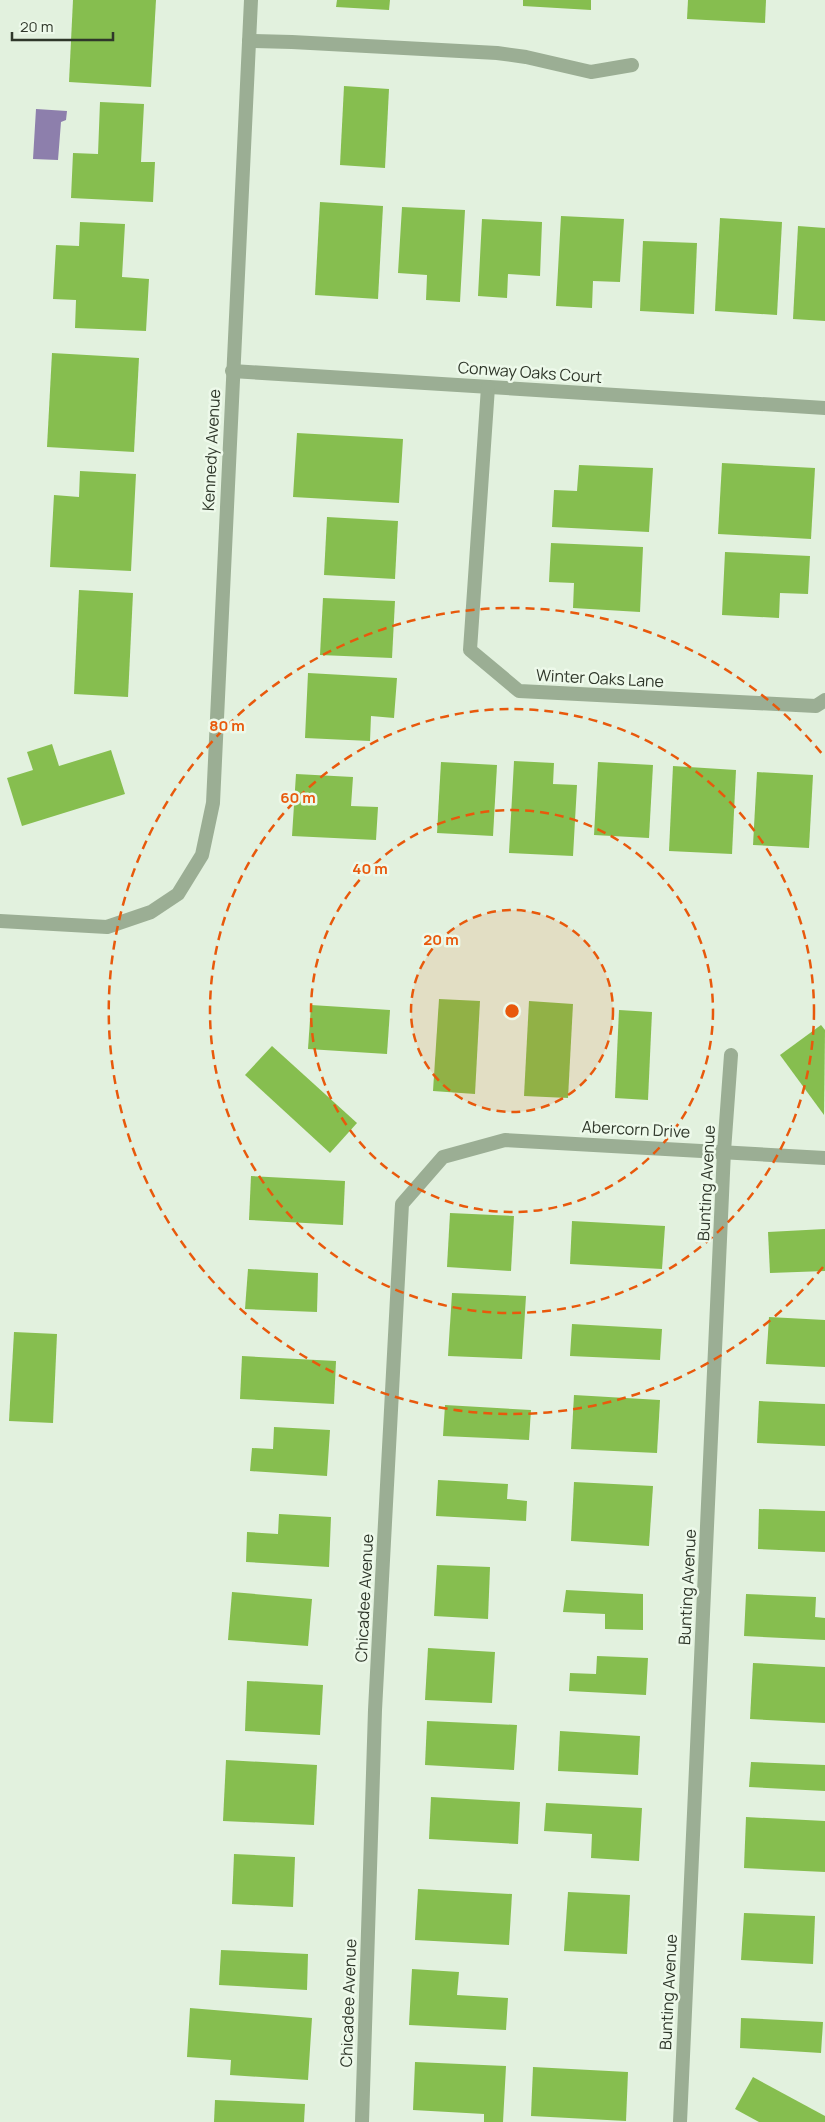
<svg xmlns="http://www.w3.org/2000/svg" width="825" height="2122" font-family="Manrope,sans-serif">
<style>
.water{fill:#8d7fac}
.building{fill:#86be4f}
.lines{fill:none;stroke-linecap:round;stroke-linejoin:round}
.service{stroke:#9bae94;stroke-width:14}
.minor{stroke:#9bae94;stroke-width:14}
.tertiary{stroke:#9bae94;stroke-width:14}
.ring{fill:none;stroke:#e8590c;stroke-width:2.5;stroke-dasharray:9 6}
.labels{text-anchor:middle;dominant-baseline:central;stroke-width:5;stroke-linejoin:round;paint-order:stroke}
.street-label{font-size:16px;fill:#2f372a;stroke:#edf9ea}
.centre{fill:#e8590c;stroke:#edf9ea;stroke-width:2.5}
.ring-label{font-size:15px;text-anchor:middle;font-weight:bold;fill:#e8590c;stroke:#edf9ea;stroke-width:5;stroke-linejoin:round;paint-order:stroke}
</style>
<rect width="100%" height="100%" fill="#e2f1de"/>
<polygon class="water" points="36,109 67,111 66,120 61,122 58,160 33,159"/>
<g class="building">
<polygon points="73,0 156,0 151,87 69,82"/>
<polygon points="337,0 390,0 389,10 336,7"/>
<polygon points="523,0 591,0 591,10 523,6"/>
<polygon points="688,0 766,0 765,23 687,19"/>
<polygon points="344,86 389,89 385,168 340,165"/>
<polygon points="100,102 144,104 141,162 155,162 153,202 71,198 73,153 98,154"/>
<polygon points="320,202 383,206 378,299 315,295"/>
<polygon points="402,207 465,210 460,302 426,300 427,275 398,273"/>
<polygon points="561,216 624,219 620,282 593,281 592,308 556,306"/>
<polygon points="720,218 782,222 777,315 715,311"/>
<polygon points="482,219 542,222 540,276 508,274 507,298 478,296"/>
<polygon points="80,222 125,224 122,277 149,279 146,331 75,328 76,300 53,299 56,245 79,246"/>
<polygon points="798,226 825,228 825,321 793,319"/>
<polygon points="643,241 697,243 694,314 640,311"/>
<polygon points="52,353 139,358 134,452 47,447"/>
<polygon points="297,433 403,439 399,503 293,497"/>
<polygon points="722,463 815,468 811,539 718,534"/>
<polygon points="579,465 653,468 649,532 552,527 554,490 577,491"/>
<polygon points="80,471 136,474 131,571 50,567 54,495 79,497"/>
<polygon points="327,517 398,521 395,579 324,575"/>
<polygon points="551,543 643,547 640,612 573,608 574,583 549,582"/>
<polygon points="725,552 810,556 808,594 780,593 779,618 722,615"/>
<polygon points="79,590 133,593 128,697 74,694"/>
<polygon points="323,598 395,601 392,658 320,655"/>
<polygon points="308,673 397,678 394,718 371,716 370,741 305,738"/>
<polygon points="52,744 59,766 111,750 125,794 22,826 7,778 33,770 27,752"/>
<polygon points="514,761 554,763 553,784 577,785 573,856 509,853"/>
<polygon points="441,762 497,765 493,836 437,833"/>
<polygon points="598,762 653,765 649,838 594,835"/>
<polygon points="673,766 736,770 732,854 669,851"/>
<polygon points="757,772 813,775 809,848 753,845"/>
<polygon points="296,774 353,777 351,806 378,807 376,840 292,836"/>
<polygon points="439,999 480,1001 475,1094 433,1091"/>
<polygon points="529,1001 573,1004 568,1098 524,1096"/>
<polygon points="311,1005 390,1010 387,1054 308,1049"/>
<polygon points="619,1010 652,1012 648,1100 615,1098"/>
<polygon points="821,1025 825,1030 824,1115 780,1055"/>
<polygon points="272,1046 357,1123 330,1153 245,1075"/>
<polygon points="251,1176 345,1181 343,1225 249,1220"/>
<polygon points="450,1213 514,1216 511,1271 447,1267"/>
<polygon points="572,1221 665,1226 662,1269 570,1264"/>
<polygon points="825,1229 825,1271 770,1273 768,1232"/>
<polygon points="248,1269 318,1273 317,1312 245,1309"/>
<polygon points="452,1293 526,1296 522,1359 448,1356"/>
<polygon points="769,1317 825,1320 825,1367 766,1364"/>
<polygon points="572,1324 662,1329 660,1360 570,1356"/>
<polygon points="14,1332 57,1334 53,1423 9,1421"/>
<polygon points="242,1356 336,1361 334,1404 240,1399"/>
<polygon points="574,1395 660,1400 657,1453 571,1449"/>
<polygon points="759,1401 825,1404 825,1446 757,1443"/>
<polygon points="445,1405 531,1410 529,1440 443,1436"/>
<polygon points="274,1427 330,1430 327,1476 250,1471 252,1448 273,1449"/>
<polygon points="438,1480 508,1484 507,1499 527,1501 526,1521 436,1516"/>
<polygon points="574,1482 653,1486 649,1546 571,1541"/>
<polygon points="759,1509 825,1511 825,1552 758,1549"/>
<polygon points="279,1514 331,1517 329,1567 246,1562 247,1532 278,1534"/>
<polygon points="437,1565 490,1567 488,1619 434,1616"/>
<polygon points="566,1590 643,1594 643,1630 605,1629 605,1614 563,1612"/>
<polygon points="232,1592 312,1599 308,1646 228,1640"/>
<polygon points="746,1594 816,1597 815,1617 825,1618 825,1640 744,1636"/>
<polygon points="428,1648 495,1652 492,1703 425,1700"/>
<polygon points="597,1656 648,1658 646,1695 569,1691 570,1673 596,1674"/>
<polygon points="753,1663 825,1667 825,1723 750,1719"/>
<polygon points="247,1681 323,1685 320,1735 245,1731"/>
<polygon points="427,1721 517,1725 514,1770 425,1765"/>
<polygon points="560,1731 640,1736 638,1775 558,1771"/>
<polygon points="226,1760 317,1765 314,1825 223,1821"/>
<polygon points="751,1762 825,1765 825,1791 749,1787"/>
<polygon points="431,1797 520,1802 518,1844 429,1839"/>
<polygon points="546,1803 642,1808 639,1861 591,1858 592,1834 544,1831"/>
<polygon points="746,1817 825,1821 825,1872 744,1868"/>
<polygon points="234,1854 295,1857 293,1907 232,1904"/>
<polygon points="418,1889 512,1894 509,1945 415,1940"/>
<polygon points="568,1892 630,1895 627,1954 564,1951"/>
<polygon points="744,1913 815,1916 813,1964 741,1960"/>
<polygon points="221,1950 308,1954 307,1990 219,1985"/>
<polygon points="412,1969 459,1972 457,1995 508,1998 506,2030 409,2025"/>
<polygon points="190,2008 312,2018 308,2080 230,2075 231,2060 187,2057"/>
<polygon points="741,2018 823,2022 821,2053 740,2048"/>
<polygon points="415,2062 506,2066 503,2122 484,2122 484,2114 413,2110"/>
<polygon points="533,2067 628,2072 626,2121 531,2116"/>
<polygon points="753,2077 825,2116 825,2122 759,2122 735,2109"/>
<polygon points="215,2100 305,2104 304,2122 214,2122"/>
</g>
<g class="lines">
<polyline class="service" points="249,41 292,42 497,53 526,57 591,72 632,65"/>
<g class="minor">
<polyline points="232,371 825,408"/>
<polyline points="488,387 470,650 519,691 816,706 825,700"/>
<polyline points="362,2122 375,1710 402,1204 443,1157 505,1140 825,1158"/>
<polyline points="680,2122 724,1151 731,1055"/>
</g>
<polyline class="tertiary" points="0,921 107,927 151,912 178,894 202,855 213,803 251,0"/>
</g>
<circle cx="512" cy="1011" r="101" fill="#e8590c" fill-opacity=".12"/>
<g class="ring">
<circle cx="512" cy="1011" r="101"/>
<circle cx="512" cy="1011" r="201"/>
<circle cx="512" cy="1011" r="302"/>
<path d="M823 1267A403 403 0 1 1 823 755"/>
</g>
<g class="labels">
<g class="street-label">
<text transform="translate(530 372) rotate(4)">Conway Oaks Court</text>
<text transform="translate(211 450) rotate(-87)">Kennedy Avenue</text>
<text transform="translate(600 678) rotate(3)">Winter Oaks Lane</text>
<text transform="translate(636 1129) rotate(3)">Abercorn Drive</text>
<text transform="translate(706 1183) rotate(-87)">Bunting Avenue</text>
<text transform="translate(687 1587) rotate(-87)">Bunting Avenue</text>
<text transform="translate(364 1598) rotate(-87)">Chicadee Avenue</text>
<text transform="translate(668 1992) rotate(-87)">Bunting Avenue</text>
<text transform="translate(348 2003) rotate(-88)">Chicadee Avenue</text>
</g>
</g>
<circle cx="512" cy="1011" r="8" class="centre"/>
<g class="ring-label">
<text x="227" y="731">80 m</text>
<text x="298" y="803">60 m</text>
<text x="370" y="874">40 m</text>
<text x="441" y="945">20 m</text>
</g>
<path d="M12 32v8h101v-8" fill="none" stroke="#2f372a" stroke-width="2.5"/>
<text x="20" y="32" font-size="15" fill="#2f372a" stroke="#edf9ea" stroke-width="4" paint-order="stroke">20 m</text>
</svg>
